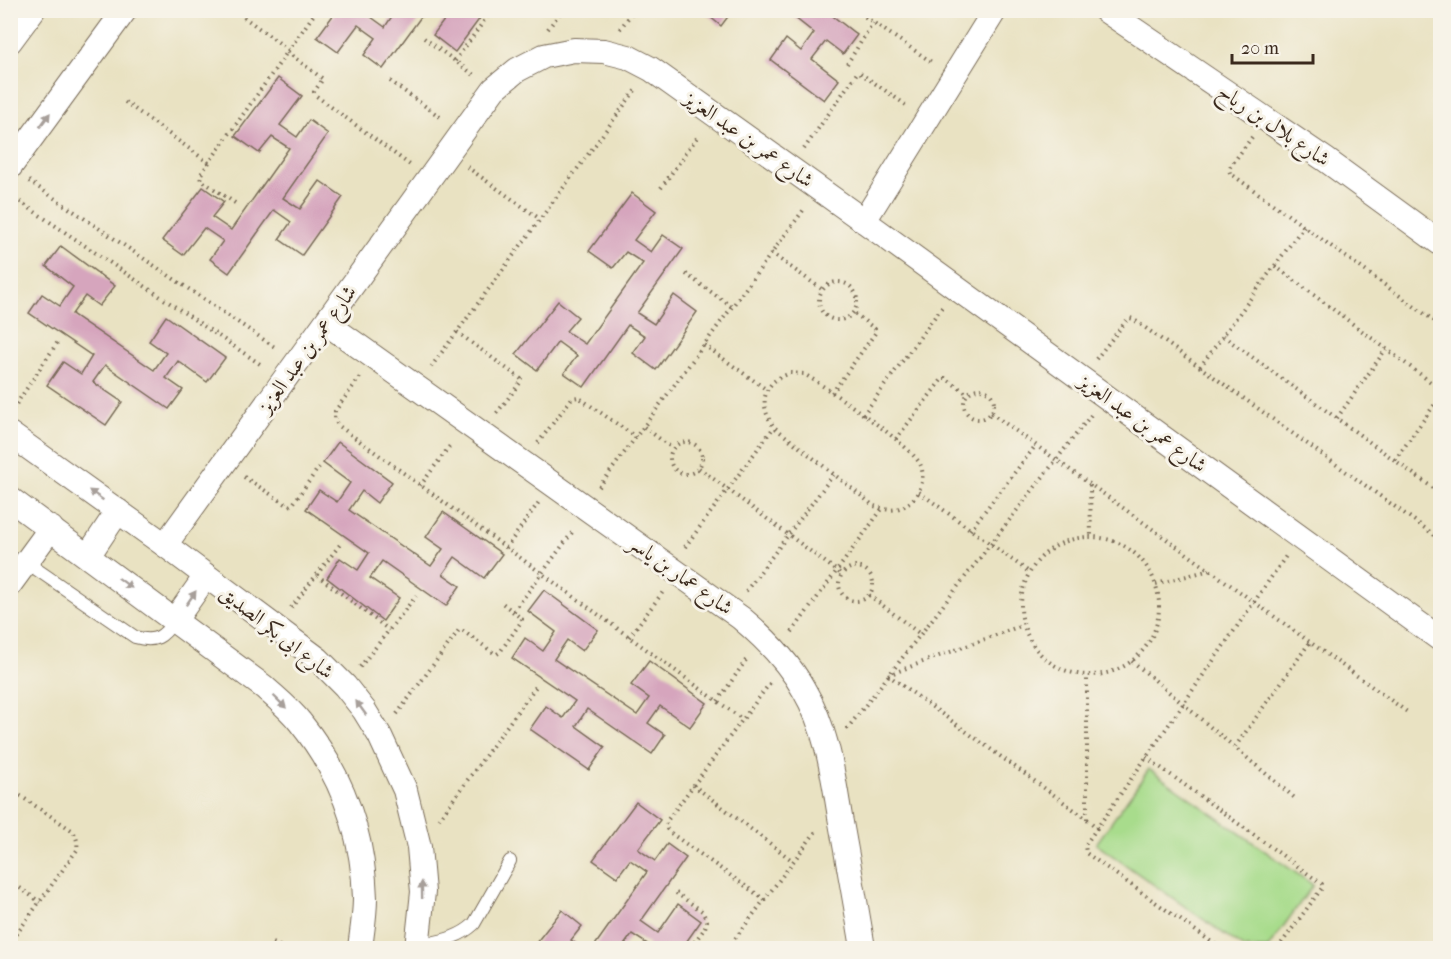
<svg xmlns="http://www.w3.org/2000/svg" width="1451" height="959" font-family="'IM FELL French Canon',Amiri,serif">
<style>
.green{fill:#a8dc8c;stroke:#728355;stroke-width:1.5}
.building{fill:#d6a5bd}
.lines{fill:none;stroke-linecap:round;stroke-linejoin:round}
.lane-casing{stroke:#786a57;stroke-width:14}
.street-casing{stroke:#786a57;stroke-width:26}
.path{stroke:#786a57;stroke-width:4;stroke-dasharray:1.5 4.5;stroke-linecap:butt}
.lane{stroke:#fff;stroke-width:12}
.street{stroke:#fff;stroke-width:24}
.oneway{fill:#a79f9a}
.labels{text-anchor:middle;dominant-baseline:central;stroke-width:6;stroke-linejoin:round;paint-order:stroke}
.street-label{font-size:21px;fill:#3b2a1e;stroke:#f7f3e8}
</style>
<rect width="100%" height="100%" fill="#f7f3e8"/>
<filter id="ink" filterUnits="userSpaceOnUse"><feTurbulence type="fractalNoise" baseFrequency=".0167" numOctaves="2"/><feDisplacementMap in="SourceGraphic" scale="12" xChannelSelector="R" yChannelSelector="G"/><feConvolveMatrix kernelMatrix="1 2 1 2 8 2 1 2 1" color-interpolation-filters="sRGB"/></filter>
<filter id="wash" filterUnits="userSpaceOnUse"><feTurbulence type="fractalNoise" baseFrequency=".008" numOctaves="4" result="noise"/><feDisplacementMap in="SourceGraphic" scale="24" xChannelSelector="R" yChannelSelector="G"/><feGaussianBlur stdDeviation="1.35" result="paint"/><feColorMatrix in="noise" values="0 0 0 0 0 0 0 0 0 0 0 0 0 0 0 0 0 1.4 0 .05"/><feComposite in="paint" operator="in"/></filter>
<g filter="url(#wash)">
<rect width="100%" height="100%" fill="#e9e2c2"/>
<polygon class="green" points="1149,769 1313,885 1268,948 1244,948 1096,844"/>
<g id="blocks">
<g class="building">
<polygon points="337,10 369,10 367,14 385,27 396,10 426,10 383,69 364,55 376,38 358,25 338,52 317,37"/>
<polygon points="433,10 486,10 455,52 433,35 445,19"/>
<polygon points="702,10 733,10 721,26"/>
<polygon points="785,10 825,10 857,35 843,54 826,41 812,59 839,80 824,100 771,60 786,39 801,51 814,33"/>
<polygon points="278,78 302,96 280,125 297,137 309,120 328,134 283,198 300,209 320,181 343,197 302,255 279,239 291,222 274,210 229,273 210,259 223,241 204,228 183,255 162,240 203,187 224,202 212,217 231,230 289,148 272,137 259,153 235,136"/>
<polygon points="632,193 656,211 634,240 651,252 663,235 683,249 637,313 654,324 674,295 697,312 656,370 633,353 645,336 628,325 584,387 564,373 577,356 558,342 537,370 516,354 558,301 578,317 566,331 585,344 643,263 626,252 613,268 589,251"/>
<polygon points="61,246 115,286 99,306 85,296 72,314 154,370 166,353 149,341 166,316 225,358 207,382 178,361 166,378 183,390 169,409 105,365 93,382 122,402 106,425 47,385 63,362 81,374 92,356 29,313 42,294 60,306 73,287 46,266"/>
<polygon points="338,442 392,482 377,503 362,491 349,510 431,566 443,549 426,537 443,512 502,554 484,578 455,557 443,574 460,586 446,606 382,561 370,578 399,598 383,621 327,578 340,558 358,570 369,553 306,509 319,490 337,502 350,483 323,463"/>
<polygon points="544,590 598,630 582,651 567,640 554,659 637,715 649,698 631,685 649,661 707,703 690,727 660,706 648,723 665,735 652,754 587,709 576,726 605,747 589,770 530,729 546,706 563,718 575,701 512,658 525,638 543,651 556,632 528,611"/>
<polygon points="636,802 660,820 638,849 655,861 667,844 686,858 641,921 658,933 678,904 701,921 682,948 647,948 649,945 632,934 622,948 593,948 647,872 630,860 617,877 593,860"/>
<polygon points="562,910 582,926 571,940 582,948 532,948"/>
</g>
</g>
</g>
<g filter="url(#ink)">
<use href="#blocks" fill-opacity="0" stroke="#786a57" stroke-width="1.5"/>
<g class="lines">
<defs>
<g id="lane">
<path d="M26,562L135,637C156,643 163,637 175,620"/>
<path d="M418,946C439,941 458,939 474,924L510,861"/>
</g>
<g id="street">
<polyline points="1105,10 1326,160 1440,243"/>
<polyline points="10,41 33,10"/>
<polyline points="10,167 125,10"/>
<polyline points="864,221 995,10"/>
<path d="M326,323L741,618C766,639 788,661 804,690C827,729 833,774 840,817C848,861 856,905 863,948"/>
<polyline points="10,434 165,545 318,659 345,686 364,710 380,736 405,790 419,847 423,892 417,948"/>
<path d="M10,499L264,687C276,698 290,709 300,722C342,774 363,832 365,898C365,915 362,932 360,948"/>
<polyline points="165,545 494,89 517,70 544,56 574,50 604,51 628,57 651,69 864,221 1440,639"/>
<polyline points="88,556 118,511"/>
<polyline points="10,584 51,528"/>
<polyline points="175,620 206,576"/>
</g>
</defs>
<use href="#lane" class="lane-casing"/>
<use href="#street" class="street-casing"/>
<g class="path">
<polyline points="234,10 289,50"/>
<polyline points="855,10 933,63"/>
<polyline points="548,29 562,10"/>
<polyline points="620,29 634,10"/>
<polyline points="424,38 474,75"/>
<polyline points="287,52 323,79 314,92 315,95 410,165"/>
<polyline points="455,61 492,10"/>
<polyline points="847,64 873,23"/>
<polyline points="390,81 443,119"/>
<polyline points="125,102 209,163"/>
<polyline points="1252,137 1230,167 1229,170 1230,173 1440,325"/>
<polyline points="804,149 857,73 860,73 906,105"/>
<polyline points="467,167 540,219"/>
<polyline points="29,181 276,348"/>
<polyline points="661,188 699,135"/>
<polyline points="10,195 263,366"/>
<polyline points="235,203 201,180 200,177 201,174 317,10"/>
<polyline points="771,253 823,290"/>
<polyline points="1275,266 1440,389"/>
<polyline points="686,274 732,307"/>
<circle cx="838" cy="301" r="19"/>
<polyline points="10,306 18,311"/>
<polyline points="457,332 521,379 520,383 496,414"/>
<polyline points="1223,336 1440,493"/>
<polyline points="704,345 767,390"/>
<polyline points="1096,359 1127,320 1130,318 1133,319 1440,539"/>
<polyline points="431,367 637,88"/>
<polyline points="1200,367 1304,226"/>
<path d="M790,373L804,374L817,382C837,396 914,447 921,466C927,484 915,505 896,509C889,511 881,508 874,506L774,427C763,412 759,392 777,379C780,377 786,375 790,373Z"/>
<polyline points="360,377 335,411 335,421 339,426 742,719"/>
<circle cx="979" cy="404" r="15"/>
<polyline points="832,393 876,332 875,329 853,312"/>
<polyline points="13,409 59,340"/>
<polyline points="991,413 1410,714"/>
<polyline points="863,415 942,307"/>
<polyline points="1337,418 1386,349"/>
<polyline points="644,427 672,448"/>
<polyline points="896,439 943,378 945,378 968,394"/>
<circle cx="686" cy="458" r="16"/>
<polyline points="538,443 572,398 578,397 636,437"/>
<polyline points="1395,460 1440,397"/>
<polyline points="699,468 841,574"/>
<polyline points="244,477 289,506 293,504 319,467"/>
<polyline points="1090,485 1091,537"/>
<polyline points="420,486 452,443"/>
<polyline points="599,487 805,208"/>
<polyline points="919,492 1029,572"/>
<polyline points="970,530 1036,445"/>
<circle cx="1090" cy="606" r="69"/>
<polyline points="685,547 774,427"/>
<polyline points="506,548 539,502"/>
<circle cx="856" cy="584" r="17"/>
<polyline points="317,575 389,630"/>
<polyline points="1156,584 1210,570"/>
<polyline points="746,591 834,474"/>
<polyline points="869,595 920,634"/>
<polyline points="291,608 342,542"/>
<polyline points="514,611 574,530"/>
<polyline points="792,632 882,509"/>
<polyline points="629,637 663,592"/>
<polyline points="1132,661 1296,799"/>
<polyline points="360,667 416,596"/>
<polyline points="888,675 1087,819 1097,828 1286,556"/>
<polyline points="888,675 1023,625"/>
<polyline points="718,701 748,657"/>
<polyline points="397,714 459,630 463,631 494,653 497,654 500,652 521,622 522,619 501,602"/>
<polyline points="847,729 1091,415"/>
<polyline points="1235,747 1310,642"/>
<polyline points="1146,757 1322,884 1322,888 1278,948"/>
<polyline points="693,785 793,861"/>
<path d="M10,789L73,831C77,838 78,843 77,850L10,943"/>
<polyline points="439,819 537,685"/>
<polyline points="1087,819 1087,676"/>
<polyline points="1097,828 1085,845 1086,853 1220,948"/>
<polyline points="10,881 40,902"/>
<polyline points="676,893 702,911 707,921 705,928 690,948"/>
<polyline points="765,900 672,834 667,829 666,822 770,683"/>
<polyline points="273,943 284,948"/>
<polyline points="728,948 817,830"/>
</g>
<use href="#lane" class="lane"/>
<use href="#street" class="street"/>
</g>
<defs><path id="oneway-solid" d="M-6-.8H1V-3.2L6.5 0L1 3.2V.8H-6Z" transform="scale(1.5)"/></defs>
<g class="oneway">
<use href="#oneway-solid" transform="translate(45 120) rotate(-54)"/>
<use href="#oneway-solid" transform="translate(96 495) rotate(-145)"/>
<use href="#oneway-solid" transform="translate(125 583) rotate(37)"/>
<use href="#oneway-solid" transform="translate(191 598) rotate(-55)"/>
<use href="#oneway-solid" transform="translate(280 702) rotate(44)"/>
<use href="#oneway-solid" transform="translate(361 708) rotate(-126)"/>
<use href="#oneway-solid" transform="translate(422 890) rotate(-91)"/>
</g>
</g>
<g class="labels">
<g class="street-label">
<text transform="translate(1274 125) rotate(34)">شارع بلال بن رباح</text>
<text transform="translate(749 139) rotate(35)">شارع عمر بن عبد العزيز</text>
<text transform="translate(307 349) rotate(-54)">شارع عمر بن عبد العزيز</text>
<text transform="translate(1143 423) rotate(36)">شارع عمر بن عبد العزيز</text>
<text transform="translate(681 575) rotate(35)">شارع عمار بن ياسر</text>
<text transform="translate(277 632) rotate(38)">شارع ابى بكر الصديق</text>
</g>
</g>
<rect width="1451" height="959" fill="none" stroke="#f7f3e8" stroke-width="36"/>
<path d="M1232 54v9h81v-9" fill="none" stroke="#3b2a1e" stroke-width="3"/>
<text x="1241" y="54" font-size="18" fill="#3b2a1e" stroke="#f7f3e8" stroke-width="4.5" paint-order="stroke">20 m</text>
</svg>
